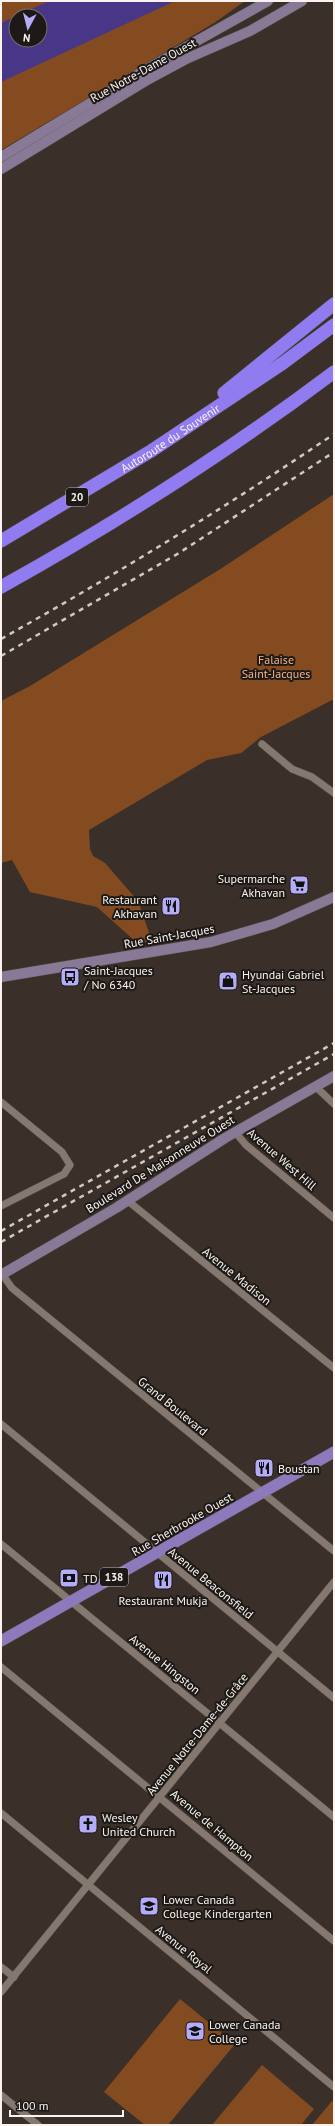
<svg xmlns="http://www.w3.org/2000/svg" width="335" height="2126" font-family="'PT Sans',sans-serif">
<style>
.green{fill:#854b20;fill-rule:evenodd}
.water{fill:#483686;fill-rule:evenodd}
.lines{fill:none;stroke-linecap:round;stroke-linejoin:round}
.street-casing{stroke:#554d47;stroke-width:8}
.secondary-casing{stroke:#554d47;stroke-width:11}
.primary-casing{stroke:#554d47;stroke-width:12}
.highway-casing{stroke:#554d47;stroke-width:14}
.street{stroke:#847870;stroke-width:7}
.secondary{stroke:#887997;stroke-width:10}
.primary{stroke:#8c7abd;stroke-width:11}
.highway{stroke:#917bf1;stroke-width:13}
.rail{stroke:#cfc8c3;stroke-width:2.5;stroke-dasharray:5 5;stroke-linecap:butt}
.labels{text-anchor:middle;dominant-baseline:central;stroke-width:4;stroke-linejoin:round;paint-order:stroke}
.shield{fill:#1d1916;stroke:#b8b2ae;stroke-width:1}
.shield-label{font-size:11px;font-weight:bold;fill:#faf3ef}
.street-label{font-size:12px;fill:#faf3ef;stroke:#1d1916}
.park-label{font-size:12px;fill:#f1b086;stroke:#1d1916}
.poi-label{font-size:12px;fill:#faf3ef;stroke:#1d1916;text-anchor:start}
</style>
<rect width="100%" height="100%" fill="#3a3029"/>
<g class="green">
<path d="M1,1H245L214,23L1,150ZM16,16H40V40H16Z"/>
<polygon points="334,494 334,699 261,737 241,753 207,760 89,830 90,849 93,856 105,863 138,901 152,941 136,944 135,941 97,907 30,892 12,860 1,863 1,701 30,686 222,568"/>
<polygon points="180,1999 235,2044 168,2125 145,2125 104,2092"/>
<polygon points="262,2065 314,2109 301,2125 212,2125"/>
<polygon points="332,2101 334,2103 334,2125 312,2125"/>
</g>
<path class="water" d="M49,1H175L1,82V23ZM16,16H40V40H16Z"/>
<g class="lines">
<defs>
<g id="street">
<polyline points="262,744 292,769 312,777 334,793"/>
<polyline points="316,1087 334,1104"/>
<polyline points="1,1102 62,1152 70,1165 64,1174 1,1206"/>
<polyline points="235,1132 246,1145 334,1218"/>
<polyline points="128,1201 334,1368"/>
<polyline points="2,1274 12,1288 334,1551"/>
<polyline points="1,1424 334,1698"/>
<polyline points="1,1544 334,1817"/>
<polyline points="1,1667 334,1941"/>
<polyline points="1,1813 334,2087"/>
<polyline points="1,1967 14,1977"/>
<polyline points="1,1992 334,1582"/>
<polyline points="1,2095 38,2125"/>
</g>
<g id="secondary">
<polyline points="1,157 145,70 268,1"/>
<polyline points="1,169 147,80 186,59 250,31 302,1"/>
<polyline points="1,977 211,942 273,924 334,897"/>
<polyline points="1,1275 116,1208 225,1138 334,1076"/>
</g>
<polyline id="primary" points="1,1641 334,1452"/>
<g id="highway">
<polyline points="224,393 334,304"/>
<path id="s1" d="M1,541L151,451L283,363L334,325"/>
<path d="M1,587C116,523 228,452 334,372"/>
</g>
</defs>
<use href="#street" class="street-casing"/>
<use href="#secondary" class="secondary-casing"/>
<use href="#primary" class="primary-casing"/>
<use href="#highway" class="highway-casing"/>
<use href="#street" class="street"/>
<use href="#secondary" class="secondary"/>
<use href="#primary" class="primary"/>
<use href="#highway" class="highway"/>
<g class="rail">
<path d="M1,639C115,575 226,507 334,434"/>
<polyline points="1,656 179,553 334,452"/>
<polyline points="1,1231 334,1043"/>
<polyline points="1,1242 334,1054"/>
</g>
</g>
<defs>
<symbol id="supermarket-square" viewBox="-11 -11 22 22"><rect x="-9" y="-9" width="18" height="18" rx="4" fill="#b5acf8" stroke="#1d1916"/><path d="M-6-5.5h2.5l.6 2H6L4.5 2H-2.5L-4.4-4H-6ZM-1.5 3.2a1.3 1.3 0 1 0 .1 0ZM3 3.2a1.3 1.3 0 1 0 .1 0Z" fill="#111"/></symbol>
<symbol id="restaurant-square" viewBox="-11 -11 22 22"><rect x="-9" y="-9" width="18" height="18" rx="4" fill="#b5acf8" stroke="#1d1916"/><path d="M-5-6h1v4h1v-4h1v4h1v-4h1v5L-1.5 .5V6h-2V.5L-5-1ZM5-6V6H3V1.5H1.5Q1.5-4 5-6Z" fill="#111"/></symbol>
<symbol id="bus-square" viewBox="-11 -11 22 22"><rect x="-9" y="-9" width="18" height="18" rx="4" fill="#b5acf8" stroke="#1d1916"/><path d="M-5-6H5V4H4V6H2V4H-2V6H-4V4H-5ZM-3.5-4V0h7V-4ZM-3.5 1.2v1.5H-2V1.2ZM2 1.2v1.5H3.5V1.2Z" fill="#111"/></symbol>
<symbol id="shop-square" viewBox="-11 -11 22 22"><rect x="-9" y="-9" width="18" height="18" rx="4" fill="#b5acf8" stroke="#1d1916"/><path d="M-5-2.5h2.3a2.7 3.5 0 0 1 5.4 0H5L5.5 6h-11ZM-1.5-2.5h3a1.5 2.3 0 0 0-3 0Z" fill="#111"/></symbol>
<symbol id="bank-square" viewBox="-11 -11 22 22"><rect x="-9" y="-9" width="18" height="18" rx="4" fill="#b5acf8" stroke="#1d1916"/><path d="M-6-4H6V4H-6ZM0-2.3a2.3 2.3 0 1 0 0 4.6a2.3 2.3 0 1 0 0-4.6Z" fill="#111"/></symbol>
<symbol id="church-square" viewBox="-11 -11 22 22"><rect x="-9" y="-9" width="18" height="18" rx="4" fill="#b5acf8" stroke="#1d1916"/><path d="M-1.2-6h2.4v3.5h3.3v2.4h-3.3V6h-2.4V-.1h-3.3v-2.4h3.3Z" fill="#111"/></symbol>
<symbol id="school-square" viewBox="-11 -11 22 22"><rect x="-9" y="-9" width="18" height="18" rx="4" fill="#b5acf8" stroke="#1d1916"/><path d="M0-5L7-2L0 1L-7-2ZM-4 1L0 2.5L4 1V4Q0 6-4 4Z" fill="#111"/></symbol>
</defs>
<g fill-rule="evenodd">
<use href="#supermarket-square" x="288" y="874" width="22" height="22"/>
<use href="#restaurant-square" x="160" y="895" width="22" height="22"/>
<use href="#bus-square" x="59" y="966" width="22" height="22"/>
<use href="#shop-square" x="217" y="970" width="22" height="22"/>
<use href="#restaurant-square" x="253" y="1457" width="22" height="22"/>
<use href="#bank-square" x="58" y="1567" width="22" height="22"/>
<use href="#restaurant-square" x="152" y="1569" width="22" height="22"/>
<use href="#church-square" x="77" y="1813" width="22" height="22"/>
<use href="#school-square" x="138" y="1895" width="22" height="22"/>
<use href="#school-square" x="184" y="2020" width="22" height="22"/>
</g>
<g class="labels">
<g class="shield">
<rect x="66" y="488" width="22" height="18" rx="3"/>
<rect x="100" y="1568" width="28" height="18" rx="3"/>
</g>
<g class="shield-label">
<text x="77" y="497">20</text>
<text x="114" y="1577">138</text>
</g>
<g class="street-label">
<text transform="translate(143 70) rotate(-29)">Rue Notre-Dame Ouest</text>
<text stroke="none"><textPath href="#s1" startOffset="198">Autoroute du Souvenir</textPath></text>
<text transform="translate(169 936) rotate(-10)">Rue Saint-Jacques</text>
<text transform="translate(282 1159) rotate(41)">Avenue West Hill</text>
<text transform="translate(160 1164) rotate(-32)">Boulevard De Maisonneuve Ouest</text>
<text transform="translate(237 1276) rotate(39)">Avenue Madison</text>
<text transform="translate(173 1406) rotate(39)">Grand Boulevard</text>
<text transform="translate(182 1524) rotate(-30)">Rue Sherbrooke Ouest</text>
<text transform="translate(211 1583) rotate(39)">Avenue Beaconsfield</text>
<text transform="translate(165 1664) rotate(39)">Avenue Hingston</text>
<text transform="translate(197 1734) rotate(-51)">Avenue Notre-Dame-de-Grâce</text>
<text transform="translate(212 1825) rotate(40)">Avenue de Hampton</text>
<text transform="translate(184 1949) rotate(39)">Avenue Royal</text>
</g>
<g class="park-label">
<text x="276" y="659">Falaise<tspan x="276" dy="14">Saint-Jacques</tspan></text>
</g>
<g class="poi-label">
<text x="285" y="878" text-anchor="end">Supermarche<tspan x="285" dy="14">Akhavan</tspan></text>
<text x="157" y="899" text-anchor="end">Restaurant<tspan x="157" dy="14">Akhavan</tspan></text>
<text x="84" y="970">Saint-Jacques<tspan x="84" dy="14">/ No 6340</tspan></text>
<text x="242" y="974">Hyundai Gabriel<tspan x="242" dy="14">St-Jacques</tspan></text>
<text x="278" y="1468">Boustan</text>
<text x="83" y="1578">TD</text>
<text x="163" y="1600" text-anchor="middle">Restaurant Mukja</text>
<text x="102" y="1817">Wesley<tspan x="102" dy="14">United Church</tspan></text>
<text x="163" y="1899">Lower Canada<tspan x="163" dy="14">College Kindergarten</tspan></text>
<text x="209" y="2024">Lower Canada<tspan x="209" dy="14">College</tspan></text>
</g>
</g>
<rect width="335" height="2126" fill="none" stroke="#faf3ef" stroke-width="4"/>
<g transform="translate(28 28) rotate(187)"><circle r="19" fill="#1d1916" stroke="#75706d"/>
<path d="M0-3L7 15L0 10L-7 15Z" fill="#b5acf8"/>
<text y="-6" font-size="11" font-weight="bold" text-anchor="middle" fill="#faf3ef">N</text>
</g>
<path d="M10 2110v6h113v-6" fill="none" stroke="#faf3ef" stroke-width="2"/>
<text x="16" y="2110" font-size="12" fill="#faf3ef" stroke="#1d1916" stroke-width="3" paint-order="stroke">100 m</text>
</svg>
